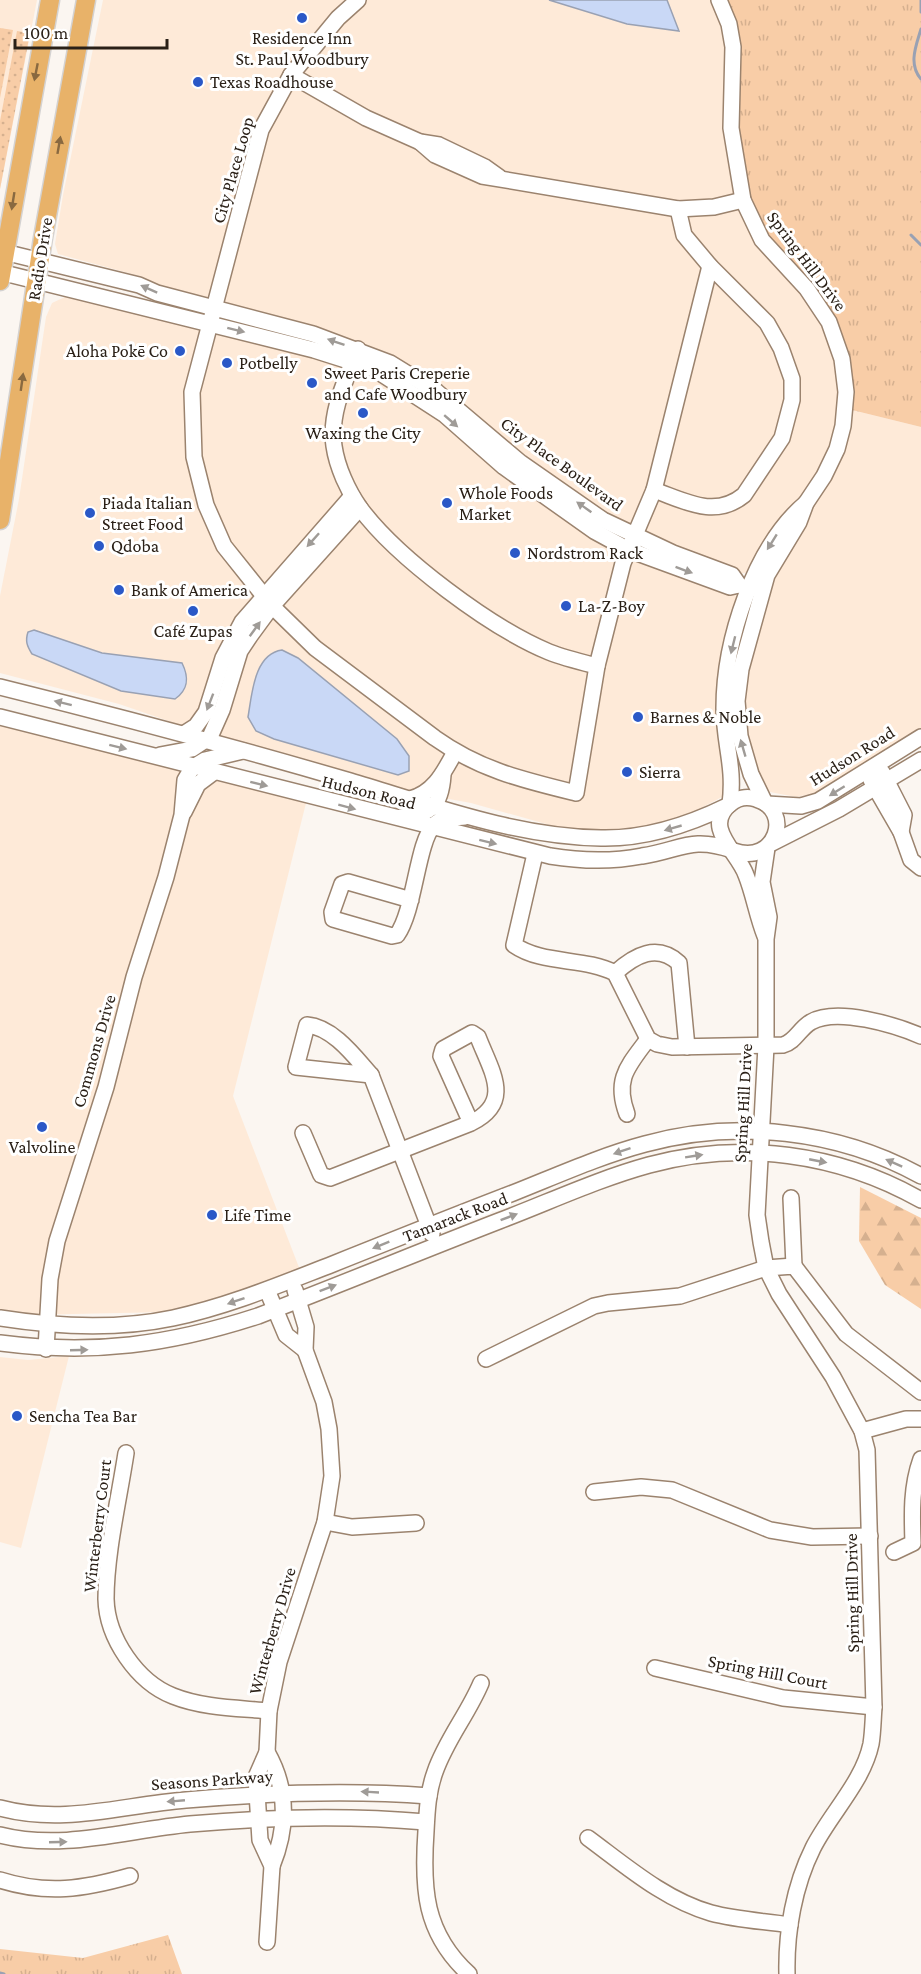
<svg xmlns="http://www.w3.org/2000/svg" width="921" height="1974" font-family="'Crimson Pro',serif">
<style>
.built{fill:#feead8}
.grass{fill:url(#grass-dots)}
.forest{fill:url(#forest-firs)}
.park{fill:url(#park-tufts)}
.water{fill:#c9d8f6;stroke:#99a1b3;stroke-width:1.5}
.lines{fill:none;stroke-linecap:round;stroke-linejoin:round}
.stream{stroke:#99a1b3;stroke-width:3}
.minor-casing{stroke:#9b836e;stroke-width:18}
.major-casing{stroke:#d4d2d1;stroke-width:21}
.minor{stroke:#fff;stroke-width:15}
.major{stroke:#e8b269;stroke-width:18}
.oneway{fill:#896940}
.oneway2{fill:#9f9b97}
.poi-dot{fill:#2a58c7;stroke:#fff;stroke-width:2}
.labels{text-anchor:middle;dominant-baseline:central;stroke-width:6;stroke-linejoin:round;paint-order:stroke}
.poi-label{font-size:18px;fill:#2a2017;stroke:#fff;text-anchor:start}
.street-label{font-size:18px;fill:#2a2017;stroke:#fff}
</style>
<defs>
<pattern id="grass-dots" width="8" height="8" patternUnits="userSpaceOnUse" patternTransform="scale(1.5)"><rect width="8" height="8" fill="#f8cda7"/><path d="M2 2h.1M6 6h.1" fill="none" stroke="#d5b08f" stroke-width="1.8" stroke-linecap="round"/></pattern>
<pattern id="forest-firs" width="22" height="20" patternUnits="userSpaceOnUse" patternTransform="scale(1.5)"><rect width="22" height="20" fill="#f8cda7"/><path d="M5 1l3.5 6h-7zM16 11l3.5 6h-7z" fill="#d5b08f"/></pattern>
<pattern id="park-tufts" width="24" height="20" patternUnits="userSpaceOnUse" patternTransform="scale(1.5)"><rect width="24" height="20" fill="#f8cda7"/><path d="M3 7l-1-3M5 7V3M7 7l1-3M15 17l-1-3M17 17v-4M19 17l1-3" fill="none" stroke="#d5b08f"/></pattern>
</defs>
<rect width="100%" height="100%" fill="#fbf6f1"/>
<g class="built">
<polygon points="0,0 37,0 0,189"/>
<polygon points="103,0 714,0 727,47 725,139 734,192 793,282 816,311 835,355 840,392 834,439 817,474 771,535 749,572 740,574 676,551 584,503 425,380 162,287 143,277 58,254 55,244 63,195"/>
<polygon points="67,296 310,355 388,381 581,526 735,594 739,600 725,793 722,797 686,816 652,827 602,832 564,829 471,803 405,791 183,726 119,704 0,673 0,596 19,499 46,317 52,303"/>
<polygon points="852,410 921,427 921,729 822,792 796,797 770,792 759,781 741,710 759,609 787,548 834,473 842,455"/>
<polygon points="0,724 306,803 233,1096 300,1270 222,1299 167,1312 26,1315 0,1311"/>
<polygon points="69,1356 21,1548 0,1542 0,1357 28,1360"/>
</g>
<g class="grass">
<polygon points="0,28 13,30 0,98"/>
<polygon points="17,31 30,33 0,189 0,121"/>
</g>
<polygon class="forest" points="860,1187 921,1218 921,1309 885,1285 859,1241"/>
<g class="park">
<polygon points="726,0 921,0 921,427 852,410 848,361 771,241 748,197 738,149"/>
<polygon points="168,1935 182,1974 0,1974 0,1949 83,1958"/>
</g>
<g class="water">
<polygon points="549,0 667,0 679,31 627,24"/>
<path d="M34,630L102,653L182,663C189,677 189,689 175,699L121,691L32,654C27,646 25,641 28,632Z"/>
<path d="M282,650L298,658L397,739L409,756V771L398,775L274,739L256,731L248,717C252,694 254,654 282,650Z"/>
</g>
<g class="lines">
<g class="stream">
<polyline points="921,0 921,12"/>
<path d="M921,29C916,46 908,64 921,79"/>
<polyline points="911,235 921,245"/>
<polyline points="0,1973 4,1974"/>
</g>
<defs>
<g id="minor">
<path d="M358,0L338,18L291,75L261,130L192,392L194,457L206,505L224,546L272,606L315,648L435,738C480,770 523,780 576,793L597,666"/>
<polyline points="719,0 729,24 733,47 731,128 743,200 762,240 807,289 829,322 842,359 846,392 843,426 837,449 824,476 806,503 799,522 767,575 741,669 737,701 740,736 751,774 765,803"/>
<polyline points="291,75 366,118 420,142 439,145 485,167 499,177"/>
<polyline points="420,142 435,155 482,176 678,209 714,207 743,200"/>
<polyline points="0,251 139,285 157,293 313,334 390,363 437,392 521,463 603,520 673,553 732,575 739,585"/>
<polyline points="0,272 314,350 374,369 445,415 504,467 594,531 629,550 730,587 739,585"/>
<path d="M358,349C346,379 329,413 334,446C337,467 348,491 360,508C397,558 491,628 549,652C564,658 581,662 597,666L623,563L654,490C685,501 715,519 744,495L782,438L792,400V379L781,348L767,323L710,266L684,235L678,209"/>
<polyline points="654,490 710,266"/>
<path d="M0,687C117,716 234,747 350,781C431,805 516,837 601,838C646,839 688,825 727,806"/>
<path d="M0,717L550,856C581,861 611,862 642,856C681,850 691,836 732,850"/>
<polyline points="185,733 196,726 206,712 223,658 242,622 352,496"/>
<polyline points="160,755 192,749 210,737 222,710 240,651 250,636 272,606 360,508"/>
<polyline points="882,772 904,815 901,832"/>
<polyline points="871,780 901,832 911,860 921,868"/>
<path d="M410,799C434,793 444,772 455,752"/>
<path d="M730,804C735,766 724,744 724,708C724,641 754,547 806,503"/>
<polyline points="767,804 801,806 818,801 921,737"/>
<polyline points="184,812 198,784 214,772"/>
<path d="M401,817C432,815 441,805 443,775"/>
<polyline points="772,843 839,809 921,760"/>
<path d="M767,848L762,882L769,917L766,939V1046L757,1215L761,1242L766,1268L779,1294L833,1377L862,1431L867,1450L874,1707C873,1719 873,1732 871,1744C863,1782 830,1814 813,1848C794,1886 786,1932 787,1974"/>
<path d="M734,851C776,866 794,810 756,799C747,796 737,798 730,804C702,827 738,852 746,875C754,895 757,916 765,936"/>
<path d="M535,854L514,945C543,965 584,957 615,973L648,1039L657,1044L672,1047L783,1045C795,1042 800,1028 811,1022C837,1007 895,1025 921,1036"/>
<path d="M411,900L348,882L342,884L332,912L333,919L392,936L397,935C415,910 417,842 434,825C441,817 454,818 465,817"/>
<path d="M615,973C635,955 657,943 679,963L687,1047"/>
<path d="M307,1025C333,1027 355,1057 371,1075L296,1067Z"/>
<polyline points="371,1075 432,1234"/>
<path d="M627,1114C614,1079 628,1066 648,1039"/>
<path d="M303,1133L321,1175L330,1178L471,1123C514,1102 491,1071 478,1037L472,1033L443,1049L441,1056L471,1123"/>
<polyline points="791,1198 794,1266"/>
<polyline points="267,1290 286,1335 305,1350"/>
<path d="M0,1318C57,1327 116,1330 173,1318C229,1306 281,1284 333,1264C393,1240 453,1216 513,1193C556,1176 600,1156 645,1144C736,1119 838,1130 921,1176"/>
<path d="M0,1343C93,1355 169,1345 258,1316C339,1285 419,1252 499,1221C549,1202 598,1179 649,1165C741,1140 838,1153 921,1200"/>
<polyline points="46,1349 50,1279 57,1241 106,1087 134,977 166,877 182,815 185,780 192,768 205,760 243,751"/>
<polyline points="486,1359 594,1306 608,1303 680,1296 766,1268 794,1266 846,1334 921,1392"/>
<polyline points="862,1431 906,1419 921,1419"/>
<path d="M126,1453C119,1499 106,1553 106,1599C107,1638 137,1682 173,1696C203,1708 238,1708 269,1711"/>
<polyline points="594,1492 641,1487 672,1490 770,1530 812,1537 870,1536"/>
<polyline points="325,1522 352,1527 416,1523"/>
<path d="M894,1552L913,1543C912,1514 911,1487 921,1459"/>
<polyline points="655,1668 783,1698 874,1707"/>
<path d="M267,1752C288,1789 288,1827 272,1866"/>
<path d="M0,1808C64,1825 122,1805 186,1800C267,1793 348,1790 429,1796"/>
<path d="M0,1835C63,1851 126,1830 190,1824C268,1817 348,1815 426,1822"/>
<path d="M588,1838C626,1866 665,1900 711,1913C737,1920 764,1921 790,1925"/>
<path d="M0,1880C47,1895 84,1889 130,1876"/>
<polyline points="267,1942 272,1866 260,1840 256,1777 267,1752 269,1711 279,1662 325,1522 332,1476 329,1429 324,1402 305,1350 306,1327 295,1290"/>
<path d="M469,1974C424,1933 422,1888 426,1831C427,1811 428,1791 435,1772C446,1740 468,1714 481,1683"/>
</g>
<g id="major">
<polyline points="0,281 50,0"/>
<polyline points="0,520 43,238 86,0"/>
</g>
</defs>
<use href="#minor" class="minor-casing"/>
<use href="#major" class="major-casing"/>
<use href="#minor" class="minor"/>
<use href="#major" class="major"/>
</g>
<defs><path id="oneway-solid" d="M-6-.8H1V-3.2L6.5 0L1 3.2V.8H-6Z" transform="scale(1.5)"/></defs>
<g class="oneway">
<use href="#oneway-solid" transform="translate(36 72) rotate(101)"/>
<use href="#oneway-solid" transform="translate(59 145) rotate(-80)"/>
<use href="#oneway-solid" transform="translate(13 201) rotate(99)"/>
<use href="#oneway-solid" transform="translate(22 382) rotate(-82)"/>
</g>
<g class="oneway2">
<use href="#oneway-solid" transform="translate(149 289) rotate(-156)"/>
<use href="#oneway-solid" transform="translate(236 330) rotate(14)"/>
<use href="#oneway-solid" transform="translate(336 342) rotate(-161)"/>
<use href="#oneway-solid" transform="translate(451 421) rotate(41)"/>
<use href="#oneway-solid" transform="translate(584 507) rotate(-145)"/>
<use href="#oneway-solid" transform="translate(313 540) rotate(132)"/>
<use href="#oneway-solid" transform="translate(772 542) rotate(122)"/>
<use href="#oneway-solid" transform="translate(684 570) rotate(20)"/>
<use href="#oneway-solid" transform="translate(255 629) rotate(-54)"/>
<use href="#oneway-solid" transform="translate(733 645) rotate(104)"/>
<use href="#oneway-solid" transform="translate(210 702) rotate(111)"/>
<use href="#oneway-solid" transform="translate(63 703) rotate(-166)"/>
<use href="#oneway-solid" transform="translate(118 747) rotate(14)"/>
<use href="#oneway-solid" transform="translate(743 748) rotate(-106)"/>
<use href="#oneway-solid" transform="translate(259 784) rotate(14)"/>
<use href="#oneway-solid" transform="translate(837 791) rotate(148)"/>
<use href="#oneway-solid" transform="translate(347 807) rotate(15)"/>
<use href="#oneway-solid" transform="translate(673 828) rotate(164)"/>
<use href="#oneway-solid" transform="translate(488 842) rotate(14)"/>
<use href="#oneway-solid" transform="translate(622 1151) rotate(161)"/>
<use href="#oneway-solid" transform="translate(694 1156) rotate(-9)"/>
<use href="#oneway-solid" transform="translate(818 1161) rotate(11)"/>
<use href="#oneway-solid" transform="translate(894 1163) rotate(-156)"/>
<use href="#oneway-solid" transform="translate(509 1217) rotate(-21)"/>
<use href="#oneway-solid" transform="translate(381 1245) rotate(158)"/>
<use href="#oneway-solid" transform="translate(328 1288) rotate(-21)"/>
<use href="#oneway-solid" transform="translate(236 1301) rotate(161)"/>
<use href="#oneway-solid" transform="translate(79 1350) rotate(-2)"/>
<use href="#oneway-solid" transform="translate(370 1792) rotate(-177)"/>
<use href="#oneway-solid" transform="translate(176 1801) rotate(175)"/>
<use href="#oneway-solid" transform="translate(58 1842) rotate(-2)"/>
</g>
<g class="poi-dot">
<circle cx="302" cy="18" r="6"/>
<circle cx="198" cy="82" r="6"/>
<circle cx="180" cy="351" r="6"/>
<circle cx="227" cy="363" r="6"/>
<circle cx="312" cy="383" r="6"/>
<circle cx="363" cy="413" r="6"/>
<circle cx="447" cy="503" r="6"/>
<circle cx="90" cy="513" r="6"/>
<circle cx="99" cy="546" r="6"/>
<circle cx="515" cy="553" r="6"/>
<circle cx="119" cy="590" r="6"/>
<circle cx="566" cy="606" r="6"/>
<circle cx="193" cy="611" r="6"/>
<circle cx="638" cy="717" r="6"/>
<circle cx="627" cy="772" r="6"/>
<circle cx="42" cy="1127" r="6"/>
<circle cx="212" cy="1215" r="6"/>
<circle cx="17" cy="1416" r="6"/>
</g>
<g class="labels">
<g class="poi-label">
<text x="302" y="38" text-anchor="middle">Residence Inn<tspan x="302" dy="21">St. Paul Woodbury</tspan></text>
<text x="210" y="82">Texas Roadhouse</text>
<text x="168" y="351" text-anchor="end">Aloha Pokē Co</text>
<text x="239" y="363">Potbelly</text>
<text x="324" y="373">Sweet Paris Creperie<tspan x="324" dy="21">and Cafe Woodbury</tspan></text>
<text x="363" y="433" text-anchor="middle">Waxing the City</text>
<text x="459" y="493">Whole Foods<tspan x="459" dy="21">Market</tspan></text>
<text x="102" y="503">Piada Italian<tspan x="102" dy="21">Street Food</tspan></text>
<text x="111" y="546">Qdoba</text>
<text x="527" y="553">Nordstrom Rack</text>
<text x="131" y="590">Bank of America</text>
<text x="578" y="606">La-Z-Boy</text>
<text x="193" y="631" text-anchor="middle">Café Zupas</text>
<text x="650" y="717">Barnes &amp; Noble</text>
<text x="639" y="772">Sierra</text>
<text x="42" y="1147" text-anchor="middle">Valvoline</text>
<text x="224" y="1215">Life Time</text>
<text x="29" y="1416">Sencha Tea Bar</text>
</g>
<g class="street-label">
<text transform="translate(233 170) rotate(-74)">City Place Loop</text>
<text transform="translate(40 259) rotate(-81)">Radio Drive</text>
<text transform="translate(807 261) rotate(53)">Spring Hill Drive</text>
<text transform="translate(562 464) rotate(36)">City Place Boulevard</text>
<text transform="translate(852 756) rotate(-32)">Hudson Road</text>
<text transform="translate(369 792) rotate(14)">Hudson Road</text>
<text transform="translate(94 1051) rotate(-74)">Commons Drive</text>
<text transform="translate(743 1103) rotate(-87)">Spring Hill Drive</text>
<text transform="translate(455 1217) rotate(-21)">Tamarack Road</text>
<text transform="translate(97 1526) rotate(-83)">Winterberry Court</text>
<text transform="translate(852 1593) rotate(-91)">Spring Hill Drive</text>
<text transform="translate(272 1631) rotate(-74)">Winterberry Drive</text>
<text transform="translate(768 1672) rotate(11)">Spring Hill Court</text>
<text transform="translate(212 1780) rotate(-4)">Seasons Parkway</text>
</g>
</g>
<path d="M15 39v9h152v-9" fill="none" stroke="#2a2017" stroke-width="3"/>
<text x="24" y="39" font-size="18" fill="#2a2017" stroke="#ffffff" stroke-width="4.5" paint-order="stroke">100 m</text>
</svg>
